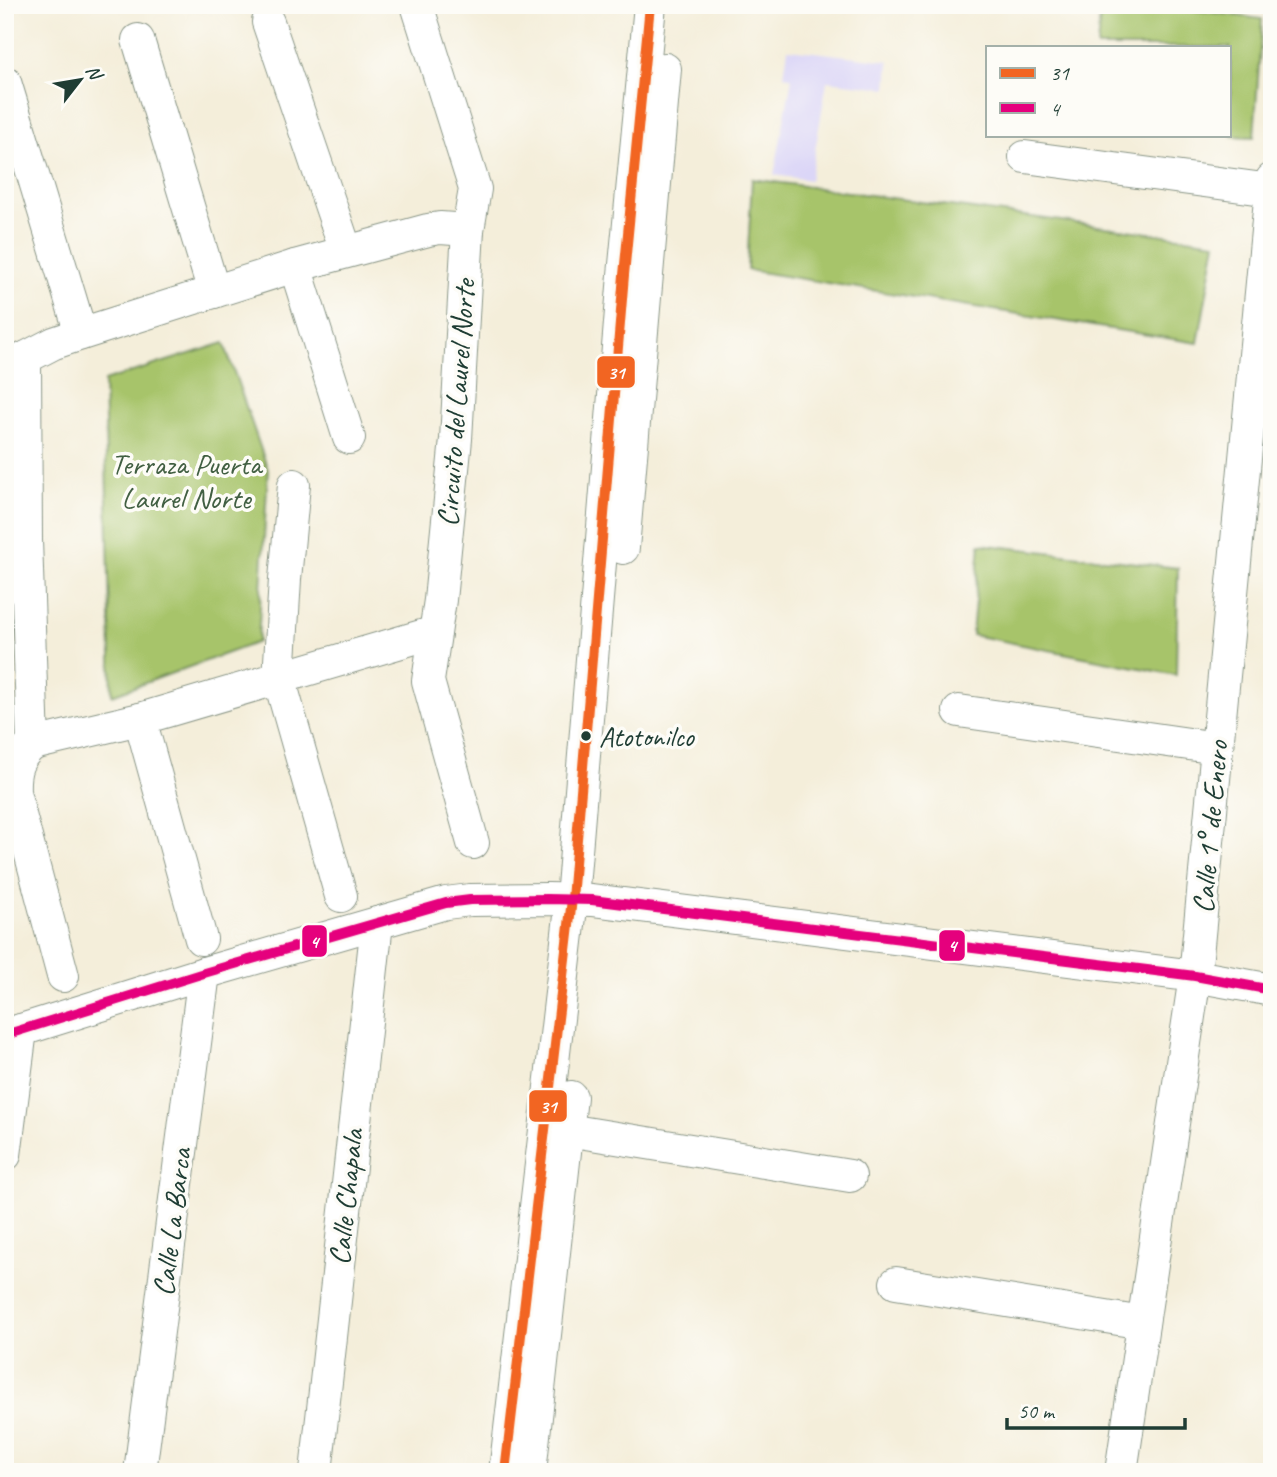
<svg xmlns="http://www.w3.org/2000/svg" width="1277" height="1477" font-family="Caveat,sans-serif">
<style>
.built{fill:#dbd6f7}
.green{fill:#a7c46b;stroke:#638050;stroke-width:2}
.lines{fill:none;stroke-linecap:round;stroke-linejoin:round}
.minor-casing{stroke:#8a9687;stroke-width:34}
.minor{stroke:#fff;stroke-width:32}
.bus-1-casing{stroke:#fdfcf7;stroke-width:16}
.bus-2-casing{stroke:#fdfcf7;stroke-width:16}
.bus-1{stroke:#f26522;stroke-width:10}
.bus-2{stroke:#e5007d;stroke-width:10}
.bus-dot{fill:#1f3d34;stroke:#fdfcf7;stroke-width:2.5}
.labels{text-anchor:middle;dominant-baseline:central;stroke-width:7;stroke-linejoin:round;paint-order:stroke}
.bus-label{font-size:28px;fill:#1f3d34;stroke:#fdfcf7;text-anchor:start}
.street-label{font-size:30px;fill:#1f3d34;stroke:#fdfcf7}
.park-label{font-size:30px;fill:#415f42;stroke:#fdfcf7}
.line-badge{stroke:#fdfcf7;stroke-width:2.5}
.badge-label{font-size:19px;text-anchor:middle;font-weight:bold;fill:#fff}
</style>
<rect width="100%" height="100%" fill="#fdfcf7"/>
<filter id="ink" filterUnits="userSpaceOnUse"><feTurbulence type="fractalNoise" baseFrequency=".0143" numOctaves="2"/><feDisplacementMap in="SourceGraphic" scale="14" xChannelSelector="R" yChannelSelector="G"/><feConvolveMatrix kernelMatrix="1 2 1 2 8 2 1 2 1" color-interpolation-filters="sRGB"/></filter>
<filter id="wash" filterUnits="userSpaceOnUse"><feTurbulence type="fractalNoise" baseFrequency=".00686" numOctaves="4" result="noise"/><feDisplacementMap in="SourceGraphic" scale="28" xChannelSelector="R" yChannelSelector="G"/><feGaussianBlur stdDeviation="1.57" result="paint"/><feColorMatrix in="noise" values="0 0 0 0 0 0 0 0 0 0 0 0 0 0 0 0 0 1.4 0 .05"/><feComposite in="paint" operator="in"/></filter>
<g filter="url(#wash)">
<rect width="100%" height="100%" fill="#f4eeda"/>
<polygon class="built" points="788,49 889,61 887,88 827,81 810,180 774,175 792,78 784,75"/>
<g class="green">
<polygon points="1101,5 1156,5 1262,19 1254,137 1232,136 1233,129 1230,128 1230,47 1097,47"/>
<polygon points="752,179 1216,242 1198,343 747,270"/>
<polygon points="224,343 268,470 258,642 112,695 104,381"/>
<polygon points="980,544 1178,568 1176,675 972,635"/>
</g>
</g>
<g filter="url(#ink)">
<g class="lines">
<defs>
<g id="minor">
<polyline points="417,5 475,189 468,230 456,439 440,600 428,681 473,843"/>
<polyline points="268,22 346,251"/>
<polyline points="138,40 214,292"/>
<polyline points="5,82 81,334"/>
<polyline points="1025,157 1271,190"/>
<polyline points="295,266 349,438"/>
<polyline points="25,358 54,343 81,334 295,266 428,230 440,228 468,230"/>
<polyline points="25,358 26,540 33,744"/>
<polyline points="294,485 285,579 279,678 341,896"/>
<polyline points="623,548 665,69"/>
<polyline points="959,711 1217,748"/>
<polyline points="140,719 201,939"/>
<polyline points="33,744 140,719 435,632"/>
<path d="M33,744C17,758 13,770 14,792L63,976"/>
<polyline points="5,1035 204,973 446,903 470,900 548,899 592,900 1195,976 1272,990"/>
<polyline points="567,1130 850,1176"/>
<polyline points="5,1155 21,1030"/>
<polyline points="896,1283 1143,1323"/>
<polyline points="140,1472 204,973"/>
<polyline points="316,1472 377,923"/>
<polyline points="505,1472 572,899 624,275 650,5"/>
<polyline points="530,1472 571,1097"/>
<polyline points="1121,1472 1195,976 1272,179"/>
</g>
</defs>
<use href="#minor" class="minor-casing"/>
<use href="#minor" class="minor"/>
<defs>
<polyline id="bus-1" points="505,1472 572,899 624,275 650,5"/>
<polyline id="bus-2" points="5,1035 204,973 446,903 470,900 548,899 592,900 1195,976 1272,990"/>
</defs>
<use href="#bus-1" class="bus-1-casing"/>
<use href="#bus-2" class="bus-2-casing"/>
<use href="#bus-1" class="bus-1"/>
<use href="#bus-2" class="bus-2"/>
</g>
</g>
<circle class="bus-dot" cx="586" cy="736" r="6"/>
<g class="labels">
<g class="bus-label">
<text x="599" y="736">Atotonilco</text>
</g>
<g class="street-label">
<text transform="translate(456 403) rotate(-86)">Circuito del Laurel Norte</text>
<text transform="translate(1210 827) rotate(-85)">Calle 1° de Enero</text>
<text transform="translate(346 1197) rotate(-84)">Calle Chapala</text>
<text transform="translate(172 1222) rotate(-83)">Calle La Barca</text>
</g>
<g class="park-label">
<text x="186" y="464">Terraza Puerta<tspan x="186" dy="34">Laurel Norte</tspan></text>
</g>
</g>
<g class="line-badge">
<rect x="596" y="355" width="40" height="34" rx="7" fill="#f26522"/>
<rect x="301" y="924" width="27" height="34" rx="7" fill="#e5007d"/>
<rect x="938" y="929" width="28" height="33" rx="7" fill="#e5007d"/>
<rect x="528" y="1089" width="40" height="34" rx="7" fill="#f26522"/>
</g>
<g class="badge-label">
<text x="616" y="379">31</text>
<text x="314" y="948">4</text>
<text x="952" y="952">4</text>
<text x="548" y="1113">31</text>
</g>
<rect width="1277" height="1477" fill="none" stroke="#fdfcf7" stroke-width="28"/>
<rect x="986" y="46" width="245" height="91" fill="#fdfcf7" stroke="#a4b0a9" stroke-width="2"/>
<rect x="1000" y="68" width="35" height="10" fill="#f26522" stroke="#a4b0a9" stroke-width="2"/>
<text x="1050" y="80" font-size="21" fill="#1f3d34">31</text>
<rect x="1000" y="103" width="35" height="10" fill="#e5007d" stroke="#a4b0a9" stroke-width="2"/>
<text x="1050" y="116" font-size="21" fill="#1f3d34">4</text>
<g transform="translate(80 80) rotate(59)" stroke="#fdfcf7" stroke-width="5" paint-order="stroke">
<path d="M0-5L12 26L0 18L-12 26Z" fill="#1f3d34"/>
<text y="-10" font-size="19" font-weight="bold" text-anchor="middle" fill="#1f3d34">N</text>
</g>
<path d="M1007 1418v10h178v-10" fill="none" stroke="#1f3d34" stroke-width="3.5"/>
<text x="1018" y="1418" font-size="21" fill="#1f3d34" stroke="#fdfcf7" stroke-width="5" paint-order="stroke">50 m</text>
</svg>
